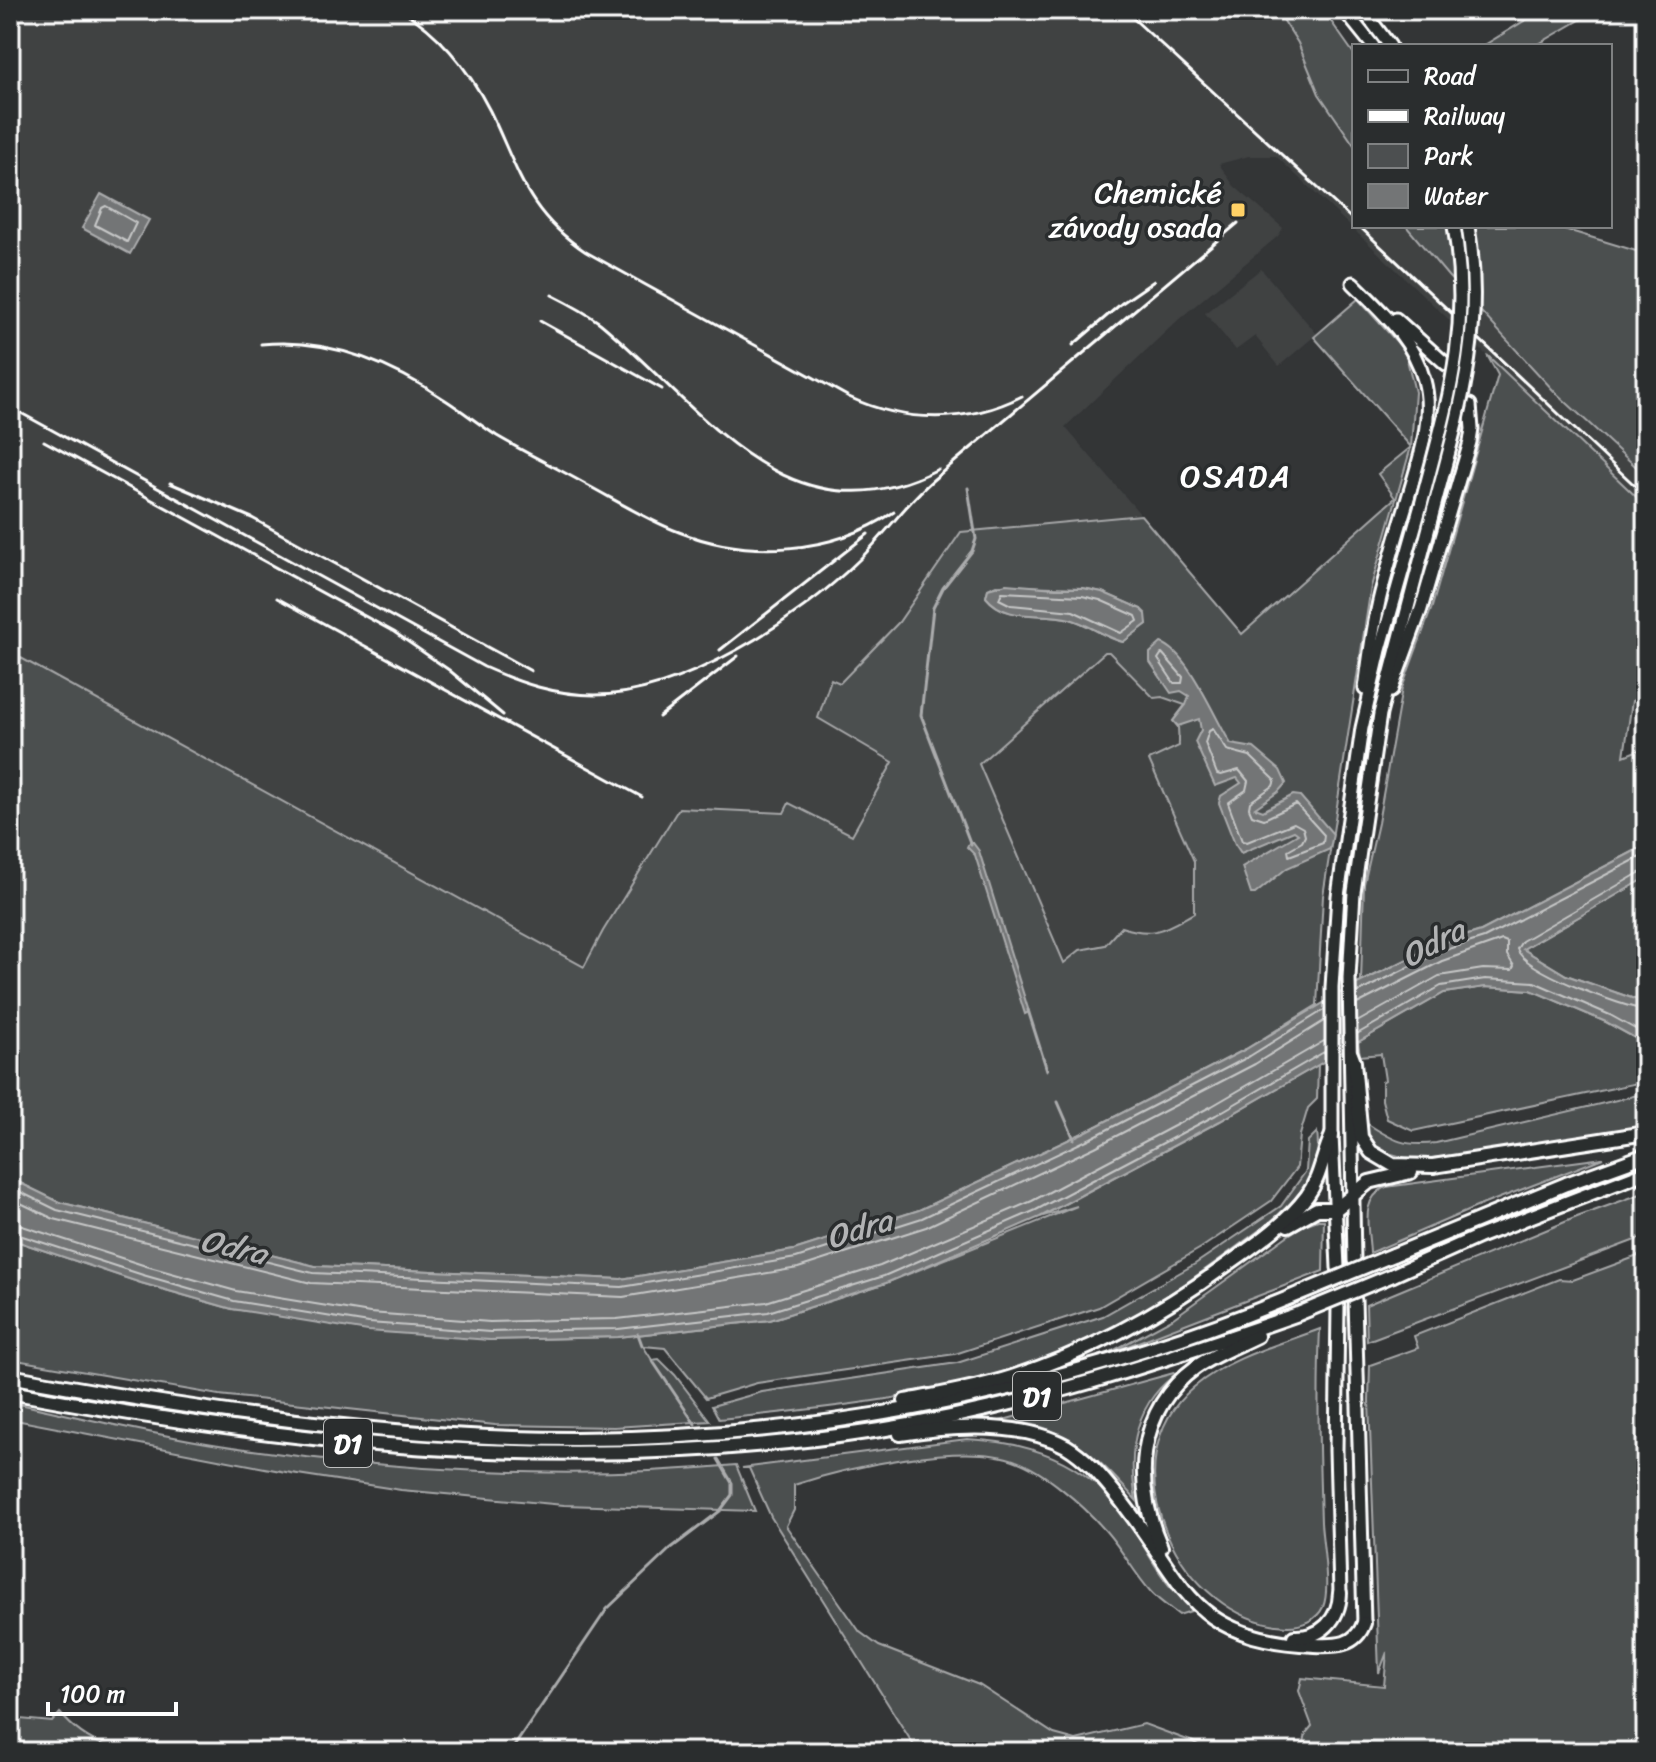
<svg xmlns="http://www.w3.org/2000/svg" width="1656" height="1762" font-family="Sriracha,sans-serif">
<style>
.built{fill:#404243}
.green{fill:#4c4f50;stroke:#a6a7a8;stroke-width:2;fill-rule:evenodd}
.water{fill:#737576;stroke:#abacad;stroke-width:2}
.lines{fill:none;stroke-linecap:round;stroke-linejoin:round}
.shore{stroke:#c7c8c8;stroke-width:2}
.stream{stroke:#abacad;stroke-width:3}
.major-casing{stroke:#fff;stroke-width:17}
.highway-casing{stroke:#fff;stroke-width:18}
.major{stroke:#2a2d2e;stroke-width:11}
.highway{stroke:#2a2d2e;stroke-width:12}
.rail{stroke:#fff;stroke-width:3}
.major-bridge-casing{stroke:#fff;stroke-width:17;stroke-linecap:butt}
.highway-bridge-casing{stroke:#fff;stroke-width:18;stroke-linecap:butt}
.major-bridge{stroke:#2a2d2e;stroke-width:11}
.highway-bridge{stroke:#2a2d2e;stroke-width:12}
.poi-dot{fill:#ffd166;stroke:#2a2d2e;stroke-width:3}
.labels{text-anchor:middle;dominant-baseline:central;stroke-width:7;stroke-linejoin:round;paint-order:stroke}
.shield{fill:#2a2d2e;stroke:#bfc0c0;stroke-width:2}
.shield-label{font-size:28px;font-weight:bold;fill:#fff}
.poi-label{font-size:30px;fill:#fff;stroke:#2a2d2e;text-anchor:end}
.neighbourhood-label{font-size:32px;letter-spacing:2px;fill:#fff;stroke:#2a2d2e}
.water-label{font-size:32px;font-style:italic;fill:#b2b3b4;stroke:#2a2d2e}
</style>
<rect width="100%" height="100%" fill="#333536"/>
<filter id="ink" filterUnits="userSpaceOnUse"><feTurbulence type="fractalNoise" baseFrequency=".0125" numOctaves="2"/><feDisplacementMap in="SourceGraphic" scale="16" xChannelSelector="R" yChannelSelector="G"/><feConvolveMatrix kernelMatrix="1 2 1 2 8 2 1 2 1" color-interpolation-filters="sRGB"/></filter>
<g filter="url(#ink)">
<g class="built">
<polygon points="10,10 1277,10 1298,43 1319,94 1354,145 1354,226 1406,226 1448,276 1554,391 1646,476 1646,506 1276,156 1249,156 1219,164 1234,186 1283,228 1278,236 1178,320 1065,427 1141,515 961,532 899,622 840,683 832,679 818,718 894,762 852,836 790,803 785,813 679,808 603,931 584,967 10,653"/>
<polygon points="1261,269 1317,334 1279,366 1255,336 1236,350 1205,313"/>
<polygon points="1105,651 1109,652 1154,698 1162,697 1186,705 1178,726 1179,746 1149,761 1194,861 1194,913 1158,932 1133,931 1121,927 1105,945 1080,950 1064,963 979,764"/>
</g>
<g class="green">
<polygon points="1277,10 1323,10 1354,54 1354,145 1319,94 1298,43"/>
<polygon points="1542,10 1597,10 1535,46 1483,46"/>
<polygon points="1406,226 1554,226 1646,254 1646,476 1554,391 1448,276"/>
<path d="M1358,299L1405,351L1415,392L1411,447L1371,587L1323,896L1317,1005L1246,1049L1087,1131L919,1210L794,1250L621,1279L315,1266L59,1202L10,1178V652L584,967L603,931L679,808L784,813L789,803L852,835L893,762L818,718L831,679L840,683L899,622L961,532L1141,515L1242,634L1395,498L1378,474L1411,447L1314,337ZM996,585L1083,588L1102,592L1141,609L1147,624L1123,642C1104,638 1089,624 1070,619C1041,611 1007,623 986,597L988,589ZM1105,652H1109L1154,698L1162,697L1185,705L1173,721L1178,727L1179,746L1149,760L1194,861V913C1165,929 1155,938 1121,927L1105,945L1080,950L1064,963L979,764Z"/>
<polygon points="1487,355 1646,506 1646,695 1632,701 1624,756 1646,747 1646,845 1481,931 1436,945 1361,982 1364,884 1378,823 1402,688 1432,607 1498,375"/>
<polygon points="1646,878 1646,1003 1566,975 1523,949"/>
<polygon points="1485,987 1531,990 1606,1022 1646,1044 1646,1087 1637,1083 1413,1131 1387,1119 1382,1100 1382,1082 1385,1080 1381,1054 1360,1056 1358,1042 1444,993"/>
<polygon points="1318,1065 1317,1099 1308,1108 1300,1135 1297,1167 1271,1201 1201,1248 1099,1307 955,1354 757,1383 706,1398 665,1348 643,1346 652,1360 659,1359 675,1375 710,1421 614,1427 495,1425 219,1395 10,1359 10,1239 141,1283 232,1309 490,1340 619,1337 770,1320 886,1283 1077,1206 1040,1217 1220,1121"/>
<path d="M1646,1093V1126L1498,1151L1413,1160L1388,1153L1373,1145L1366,1128L1368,1124C1394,1141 1405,1147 1436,1143Z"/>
<path d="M1317,1132C1325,1185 1276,1218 1239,1245C1185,1285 1131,1323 1069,1350C967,1395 830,1408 719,1419L712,1406L762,1392L957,1363L1103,1316L1195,1264L1281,1206L1306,1171L1308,1141Z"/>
<path d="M1603,1158L1479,1206L1370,1253C1369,1227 1359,1200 1386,1187Z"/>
<polygon points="1646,1192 1646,1236 1367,1341 1366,1305 1577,1217"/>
<polygon points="1318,1220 1324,1220 1323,1271 1107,1354 1172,1319 1287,1236 1304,1225"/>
<polygon points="1646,1253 1646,1752 1494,1752 1482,1747 1445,1742 1424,1752 1302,1752 1306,1733 1312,1726 1299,1691 1302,1678 1384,1686 1387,1652 1379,1673 1369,1401 1370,1365 1418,1348 1414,1336 1559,1279 1573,1280"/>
<path d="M1320,1329C1317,1392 1319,1458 1321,1522C1322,1543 1331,1589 1323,1607C1317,1620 1302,1626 1288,1626C1180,1622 1104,1462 1194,1387C1229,1357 1278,1345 1320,1329Z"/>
<path d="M1181,1371C1135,1400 1127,1450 1136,1500C1096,1456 1061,1418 996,1422Z"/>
<path d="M10,1402C79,1417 149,1434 219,1445C385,1471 568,1481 736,1465L755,1511L564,1505L401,1490L291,1473L10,1419Z"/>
<path d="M967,1439C1029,1442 1083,1460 1122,1512C1139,1535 1151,1562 1168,1584C1176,1593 1185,1602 1194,1610L1179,1615C1170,1608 1159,1601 1151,1592C1133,1572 1121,1547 1103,1528C1083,1505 1044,1471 1016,1461C965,1440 846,1468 794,1485V1510L786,1526L860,1632L879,1646L979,1685L1054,1734L1076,1740L1144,1724L1193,1742L1209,1752H918L771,1517L749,1468H742Z"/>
<path d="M60,1713C71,1726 87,1739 104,1745C114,1748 120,1746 129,1752H10V1718L52,1722Z"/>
</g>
<g class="water">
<polygon points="101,194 149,220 130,254 82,228"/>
<path d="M1006,584L1055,588H1083L1102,592L1141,609L1146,614L1147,624L1123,642C1104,637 1089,624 1070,619C1041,611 1007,623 986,597L988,589Z"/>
<path d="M1161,643C1188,651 1216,721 1231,744L1254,748L1280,770L1286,783L1278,792L1255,808L1263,811L1293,795L1300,796L1333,834L1330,849L1287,868L1255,894H1251L1242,867L1298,834L1294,831L1241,853L1235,844L1219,803L1221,796L1241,783L1237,778L1215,786L1195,742L1201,730L1199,719L1178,726L1173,721L1186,705L1189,696L1181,691L1171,693L1150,662V653Z"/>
<polygon points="969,843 973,843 979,851 1029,1012 1025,1014 975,855 967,847"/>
<polygon points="1646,845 1646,878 1523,949 1566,975 1646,1003 1646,1044 1606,1022 1531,990 1485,987 1444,993 1220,1121 1040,1217 886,1283 770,1320 618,1337 490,1340 368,1331 232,1309 141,1283 10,1239 10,1178 59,1202 315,1266 621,1279 794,1250 919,1210 1087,1131 1246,1049 1347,989 1436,945 1481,931"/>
</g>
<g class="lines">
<g class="shore">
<polygon points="106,206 136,223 127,242 95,225 102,208"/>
<polygon points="1002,592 1082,596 1100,600 1136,616 1138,621 1121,633 1073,611 1011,605 999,599"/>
<polygon points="1162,653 1183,677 1182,683 1174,683 1158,659"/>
<polygon points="1213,729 1227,750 1250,756 1275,780 1273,786 1250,802 1249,808 1252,815 1264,819 1296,804 1324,835 1323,843 1289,856 1288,850 1302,842 1305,836 1303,828 1294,823 1247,842 1242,841 1228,803 1246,790 1248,781 1239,770 1221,775 1217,774 1205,743 1209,731"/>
<path d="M1646,872L1639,873L1522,941L1517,949C1524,971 1622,1007 1646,1010"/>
<polyline points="1357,993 1439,952 1484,938 1646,854"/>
<polyline points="1357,1004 1442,961 1502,940 1507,942 1507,955 1514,966 1512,970 1483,969 1439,976 1357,1022"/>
<polyline points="1357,1034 1441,986 1485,979 1534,982 1610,1015 1646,1035"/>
<polyline points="10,1187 57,1210 313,1273 622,1287 796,1258 922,1218 1091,1138 1250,1056 1324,1010"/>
<polyline points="10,1198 54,1219 311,1283 623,1297 798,1268 926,1227 1095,1147 1255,1064 1324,1021"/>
<polyline points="10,1222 146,1266 236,1291 370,1313 490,1322 557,1320 617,1319 766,1302 880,1266 1032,1201 1212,1106 1324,1041"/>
<polyline points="10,1232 143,1275 234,1301 369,1323 490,1332 558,1330 618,1329 768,1312 884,1276 1036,1210 1216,1115 1324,1052"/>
</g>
<g class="stream">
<polyline points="968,488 976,539 972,551 943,588 933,608 921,715 971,845"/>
<polyline points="1028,1010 1047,1070"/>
<polyline points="1058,1102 1074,1139"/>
<polyline points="638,1334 642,1345"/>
<polyline points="652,1360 695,1424"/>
<polyline points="513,1748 607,1609 670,1549 720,1511 732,1495 732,1483 718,1459"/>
</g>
<defs>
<g id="major">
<polyline points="1344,10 1373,46"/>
<polyline points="1363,10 1390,46"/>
<path d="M1353,283C1382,312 1413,339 1424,380C1435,421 1417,465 1406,505C1397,534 1389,563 1381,593C1373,624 1369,657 1365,689"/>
<polyline points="1396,319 1446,364"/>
<polyline points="1391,691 1421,609 1470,442 1472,429 1470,405"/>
<polyline points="1354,1261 1349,978 1354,892 1380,714 1434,508"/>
<polyline points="1338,1268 1332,1135 1332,987 1338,896 1362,728 1380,650 1421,505"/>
<polyline points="1355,1300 1364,1623"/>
<polyline points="1338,1307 1336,1450 1340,1593"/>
</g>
<g id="highway">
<polyline points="1351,1054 1354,1062 1361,1137 1371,1152 1393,1165 1433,1166 1646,1133"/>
<polyline points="1288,1225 1317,1209 1336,1209 1369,1182 1411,1172"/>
<polyline points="1393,1255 1566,1184 1646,1155"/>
<polyline points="1393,1275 1478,1237 1646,1172"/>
<path d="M10,1376C176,1407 344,1432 513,1438C780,1447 1051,1397 1298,1294"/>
<path d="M10,1392C301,1447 585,1476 880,1430C1024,1407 1162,1362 1298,1314"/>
<path d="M905,1401C941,1394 978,1388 1012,1377C1090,1352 1162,1312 1228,1264C1256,1244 1286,1224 1307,1196C1321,1177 1322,1156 1332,1135"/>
<path d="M900,1434C951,1426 1020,1421 1066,1446C1086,1458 1100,1475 1114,1492C1186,1579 1183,1639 1315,1645C1336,1646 1356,1646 1364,1623"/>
<path d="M1161,1547C1133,1483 1136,1411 1196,1367C1215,1354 1237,1346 1257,1336"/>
<path d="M1294,1637C1321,1638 1339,1620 1340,1593"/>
</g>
</defs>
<use href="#major" class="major-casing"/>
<use href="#highway" class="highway-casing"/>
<use href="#major" class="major"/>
<use href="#highway" class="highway"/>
<g class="rail">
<path d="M401,10C441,34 469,70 490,111C519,171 526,212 586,252L849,397C904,423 968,424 1022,396"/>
<polyline points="1124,10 1354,221"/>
<polyline points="1359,226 1646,496"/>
<path d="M552,295C568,303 585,312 600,323C701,406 787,546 938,469"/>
<polyline points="540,321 662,389"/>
<path d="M261,344C329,337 391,363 447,401C464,412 480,425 497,436C526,453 557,468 587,485C617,501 647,520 679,532C748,559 832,554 894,512"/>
<polyline points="1073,345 1122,303 1154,281"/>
<path d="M10,407L484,667C520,683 555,695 595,695C682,695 798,620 859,560C885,535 905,504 933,480C1034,394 1137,309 1238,223"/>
<polyline points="44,441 394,632 449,670 503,715"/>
<polyline points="170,483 252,518 531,671"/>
<polyline points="277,598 642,797"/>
<polyline points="720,650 868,534"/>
<polyline points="659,717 738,656"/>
</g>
<defs>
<g id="major-bridge">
<path d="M1421,505C1447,404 1472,332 1454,226"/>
<path d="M1434,508C1460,410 1485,330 1468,226"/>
</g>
<g id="highway-bridge">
<polyline points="1298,1294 1393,1255"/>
<polyline points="1298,1314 1393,1275"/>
</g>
</defs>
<use href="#major-bridge" class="major-bridge-casing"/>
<use href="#highway-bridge" class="highway-bridge-casing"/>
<use href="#major-bridge" class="major-bridge"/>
<use href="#highway-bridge" class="highway-bridge"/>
</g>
</g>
<rect class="poi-dot" x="1230" y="202" width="16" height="16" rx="4"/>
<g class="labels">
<g class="shield">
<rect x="1013" y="1372" width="48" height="48" rx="6"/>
<rect x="324" y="1419" width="48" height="48" rx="6"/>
</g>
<g class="shield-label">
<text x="1037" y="1396">D1</text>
<text x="348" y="1443">D1</text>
</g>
<g class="poi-label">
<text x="1222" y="193">Chemické<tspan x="1222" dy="34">závody osada</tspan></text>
</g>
<g class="neighbourhood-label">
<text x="1236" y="476">OSADA</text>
</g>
<g class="water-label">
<text transform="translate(1433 943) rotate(-28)">Odra</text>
<text transform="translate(859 1229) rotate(-17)">Odra</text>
<text transform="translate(234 1247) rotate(13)">Odra</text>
</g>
</g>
<rect width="1656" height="1762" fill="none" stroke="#2a2d2e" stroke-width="40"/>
<rect x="20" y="20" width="1616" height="1722" fill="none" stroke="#fff" stroke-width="3" filter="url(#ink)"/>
<rect x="1352" y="44" width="260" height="184" fill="#2a2d2e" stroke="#7f8182" stroke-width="2"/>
<rect x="1368" y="70" width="40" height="12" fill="#2a2d2e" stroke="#7f8182" stroke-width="2"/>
<text x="1424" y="84" font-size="24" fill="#ffffff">Road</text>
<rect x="1368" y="110" width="40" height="12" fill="#ffffff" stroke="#7f8182" stroke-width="2"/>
<text x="1424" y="124" font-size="24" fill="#ffffff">Railway</text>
<rect x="1368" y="144" width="40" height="24" fill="#4c4f50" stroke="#7f8182" stroke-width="2"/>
<text x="1424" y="164" font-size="24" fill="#ffffff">Park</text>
<rect x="1368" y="184" width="40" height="24" fill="#737576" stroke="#7f8182" stroke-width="2"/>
<text x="1424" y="204" font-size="24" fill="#ffffff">Water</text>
<path d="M48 1702v12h128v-12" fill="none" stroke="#ffffff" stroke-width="4"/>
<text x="60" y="1702" font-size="24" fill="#ffffff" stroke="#2a2d2e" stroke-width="6" paint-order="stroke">100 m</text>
</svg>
